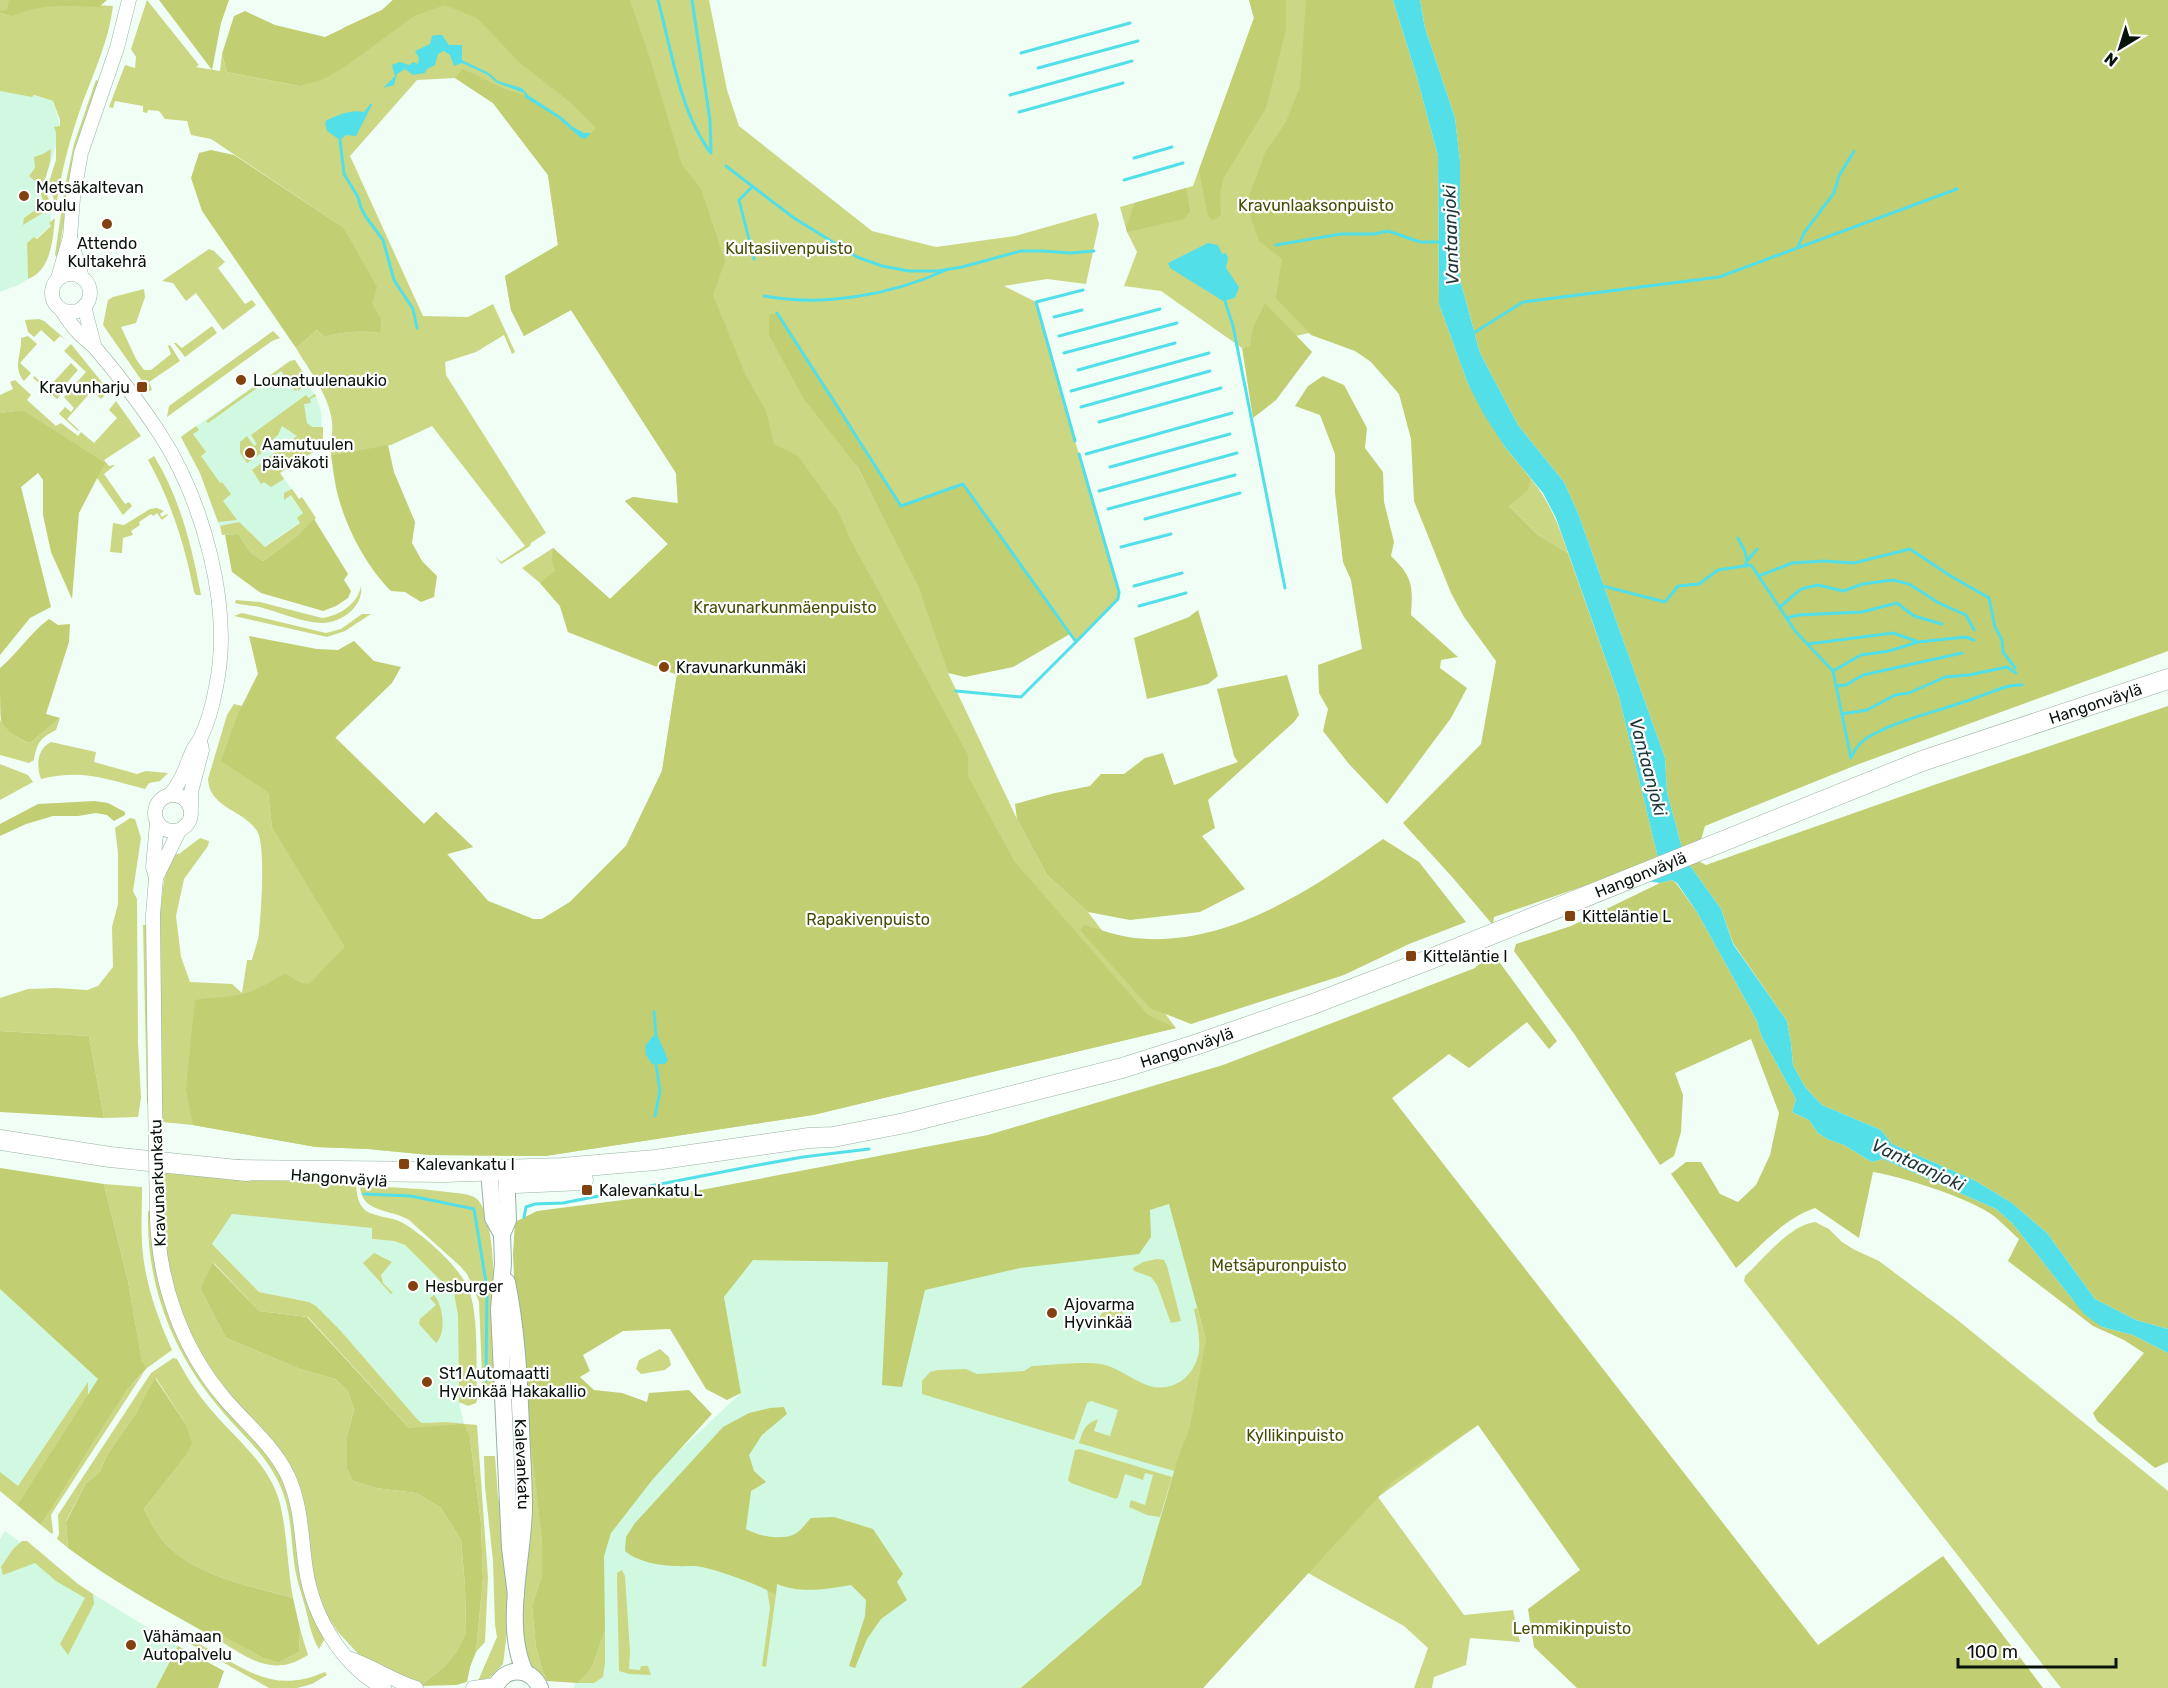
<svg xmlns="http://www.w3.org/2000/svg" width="2168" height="1688" font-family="Rubik,sans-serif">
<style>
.built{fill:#d1f9e1}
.green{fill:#cbd783;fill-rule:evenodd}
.forest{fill:#c1ce71}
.water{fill:#53dfe8}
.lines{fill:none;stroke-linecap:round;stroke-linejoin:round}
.stream{stroke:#53dfe8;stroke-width:3}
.minor-casing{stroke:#96b3a1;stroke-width:15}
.major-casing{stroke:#96b3a1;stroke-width:18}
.highway-casing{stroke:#96b3a1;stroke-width:21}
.minor{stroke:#fff;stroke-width:14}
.major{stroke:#fff;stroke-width:16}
.highway{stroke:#fff;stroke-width:20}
.minor-bridge-casing{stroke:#96b3a1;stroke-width:15;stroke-linecap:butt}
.minor-bridge{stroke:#fff;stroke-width:14}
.poi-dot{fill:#83410f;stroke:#fff;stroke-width:2}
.labels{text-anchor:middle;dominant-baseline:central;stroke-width:4.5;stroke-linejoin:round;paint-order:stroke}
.poi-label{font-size:16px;fill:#08130c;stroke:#fff;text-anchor:start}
.park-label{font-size:16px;fill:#464d03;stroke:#fff}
.street-label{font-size:16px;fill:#08130c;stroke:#fff}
.water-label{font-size:18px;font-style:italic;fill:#1e3638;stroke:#fff}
</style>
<rect width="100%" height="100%" fill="#f1fef6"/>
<g class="built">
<polygon points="0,86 53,101 61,130 44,183 51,208 51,225 27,247 28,279 18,285 0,292"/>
<polygon points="295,360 309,382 307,385 316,396 321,411 323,446 280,473 311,515 264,547 225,535 218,522 200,473 181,437 290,361"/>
<polygon points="1170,1204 1206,1340 1177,1461 1141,1585 1021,1688 574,1688 589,1535 741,1393 724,1297 753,1259 888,1262 888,1286"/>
<polygon points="232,1214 373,1228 373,1239 394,1241 405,1245 454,1294 458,1315 459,1402 464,1424 446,1422 422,1423 418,1420 340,1330 316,1306 309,1302 259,1292 212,1244"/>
<polygon points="0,1289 98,1379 17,1505 0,1490"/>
<polygon points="5,1531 78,1585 178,1646 156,1688 0,1688 0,1539"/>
</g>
<g class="green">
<path d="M0,0H46L54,3L113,6C109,40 94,72 82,104C70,138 61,172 56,208L49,182L56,160V132L54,127L60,126V120L53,101L34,95L32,97L0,91Z"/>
<path d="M147,0L199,65L196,67L220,71L222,54L227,72L299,86L343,28L382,10L393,0H709L727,90L739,126L872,231L936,247L1015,236L1096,213L1099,224L1086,284L1047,279L1004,286L1036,302L1075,441L1119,592L1118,599L1076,642L963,485L901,506L837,401L780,319L919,585L948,673L1017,819L1047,875L1088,912L1176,1028L813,1115L545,1156L430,1155L368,1149L316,1147L193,1125L162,1122L159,921L164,880L172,854H179L200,838L209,841L208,846L184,879L176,916L181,957L190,982L232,984L242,993L247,960H252C254,951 258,942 259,933C261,914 266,844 257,831C244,810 209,808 208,779L227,715L234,704L242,706L258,674L335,737L424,824L436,812L473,847L447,854L488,901L533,919H542L570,902L626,846L662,771L677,675L568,632L560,606L540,583L522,568L553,548L610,599L668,544L625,501L633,497L678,503L676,473L571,310L524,336L511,310L505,276L558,245L548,175L493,103L455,78L417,80L350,156L423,316L468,317L493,304L515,352L512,354L504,335L476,352L445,362L446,375L546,533L531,543L530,546L501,564L495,556L501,562L525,546L432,426L391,445L331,455C331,444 333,432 332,421C328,393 310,372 296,348L317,330L325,337C344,331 360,331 379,333L372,303L343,227L211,139L191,135L187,121L165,119L159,111L148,110L147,113L143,112V106L115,101L113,108L109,107L125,65L135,68L136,57L131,49ZM268,792L345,946L272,828Z"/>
<polygon points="1249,0 1393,0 1439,304 1242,348 1161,291 1124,286 1137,252 1127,232 1120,207 1193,186 1254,18"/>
<polygon points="96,80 99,81 76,150 58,257 55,255 65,186 74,144"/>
<polygon points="51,149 50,162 44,183 51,208 23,225 24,218 44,204 38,184 29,176 35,168 34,157 43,154"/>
<path d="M55,218C53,239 51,271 28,279L27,243L34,237L37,239L51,226L49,223Z"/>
<polygon points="209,249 214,251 225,262 218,268 245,304 252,300 256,305 223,330 196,293 186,301 173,283 162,281"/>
<polygon points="144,289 145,297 136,323 121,327 136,359 144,370 151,370 171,354 168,346 170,345 180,361 149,382 152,390 149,391 103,325 108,300 113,297"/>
<polygon points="39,319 44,321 65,339 60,336 54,342 41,330 34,337 28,332 25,320"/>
<polygon points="212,326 217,333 185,357 174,343 176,343 182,348"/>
<polygon points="273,331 280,338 272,341 167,417 169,406"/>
<path d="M28,336L37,344L20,363L31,373L24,381C12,367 22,354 21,338Z"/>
<polygon points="71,344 109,391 101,399 86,384 83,386 90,393 67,419 79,430 78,431 59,414 65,407 71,412 74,408 64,397 86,372 64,351"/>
<polygon points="295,360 309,382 298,391 298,389 295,391 281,371 208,423 206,421 290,361"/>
<polygon points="71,363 78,370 64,386 67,388 57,399 33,378 34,376 48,388"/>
<polygon points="15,380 31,395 27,400 56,426 61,423 78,436 81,432 94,443 117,418 109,410 116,401 141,436 104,460 109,466 115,465 104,474 125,504 129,502 132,506 123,515 97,478 104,463 34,417 15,411 0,413 0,395 13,389 10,382"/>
<polygon points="315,394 316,396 310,399 311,403 304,404 307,423 312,427 323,427 323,446 280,473 284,479 271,487 264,482 261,484 252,470 297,436 282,426 278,435 269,443 267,442 260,447 263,452 247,463 240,453 240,442 247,436 254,446 257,444 251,435 306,395 309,398"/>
<polygon points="196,426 199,430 193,434 206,452 201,456 220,483 222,482 231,494 223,501 237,520 218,522 200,473 181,437"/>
<path d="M154,456C180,498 192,547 201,595H196L194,592C185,546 171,501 148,460Z"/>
<path d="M1531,479C1550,502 1559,526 1568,553L1538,535L1509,506L1527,490Z"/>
<polygon points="292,489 299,499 302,497 316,518 297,536 263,561 251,553 238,534 222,535 220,526 239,522 265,547 300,523 297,518 303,513 291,495 284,500 284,493"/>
<polygon points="157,508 164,511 160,514 162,517 167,514 168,515 162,520 157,513 153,516 151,514 139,522 140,525 131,531 133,535 123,538 122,553 110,552 113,523 124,525 150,509"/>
<path d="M361,586C364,607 340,624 321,623C302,622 281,613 263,608C254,605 244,606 235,603L236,600L260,602L322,618C339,616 358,604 361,586Z"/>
<polygon points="242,613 326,633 341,629 362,614 371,614 345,631 327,637 234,616"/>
<path d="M60,718L56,730C40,738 37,743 34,760L29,763L0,755V720C8,729 18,741 30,743Z"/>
<path d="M51,742L96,752L94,762L137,774L146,771L168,773L160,781L149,783L145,789C105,779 83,769 41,779C36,765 37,749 51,742Z"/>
<polygon points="0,764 28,775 33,782 0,800"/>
<polygon points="130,818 135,819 141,838 133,891 137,899 138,1043 141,1098 138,1117 104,1118 89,1036 0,1031 0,998 28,989 56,988 87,990 98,986 113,967 112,927 118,904 118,853 115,828"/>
<polygon points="143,925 147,925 150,1103 147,1103"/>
<path d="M1244,1131L1478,1425L1378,1497L1464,1615L1513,1610L1520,1642L1470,1638L1466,1665L1434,1677L1432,1688H1414L1428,1648L1404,1626L1308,1573L1203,1688H1021L1141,1585L1186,1441L1174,1471L1079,1443C1083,1430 1085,1424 1098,1419L1094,1431L1110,1436L1118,1410L1091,1401L1087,1403L1074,1440L922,1394V1381L930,1372L938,1370L966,1369L977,1374L1024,1371L1032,1366C1053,1365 1081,1361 1101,1364C1118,1367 1130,1379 1147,1385C1176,1396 1202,1370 1199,1341C1199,1330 1196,1320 1194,1309L1197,1308L1206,1340L1189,1183L888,1262L753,1259Z"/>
<path d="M164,1172L356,1186C357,1195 358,1204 366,1211C376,1217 391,1217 401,1222C423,1234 460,1267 469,1290C479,1316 476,1370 477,1400L476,1403L468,1406L459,1402L458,1315L454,1294L405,1245L394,1241L372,1239V1228L232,1214L212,1244L259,1292L309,1302L316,1306L340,1330L418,1420L422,1423L446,1422L477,1425L488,1577L485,1642L476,1652L483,1578L481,1523L470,1438L409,1428L308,1317L259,1311L214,1263L200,1288L226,1338L300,1369L335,1379L348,1391L354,1410L347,1436V1469L353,1481L376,1488L416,1493L441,1508L461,1540L465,1586L466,1632L457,1651L444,1667L420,1686L362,1658L338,1632L328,1617L318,1594L311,1564L302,1502L240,1407L202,1358L190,1335L172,1288L163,1231Z"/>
<path d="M104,1184L142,1187C142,1205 141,1224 142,1243C144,1280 157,1317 172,1350L147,1368L142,1363L128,1281Z"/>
<path d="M360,1186C389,1187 418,1188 447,1192C455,1193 466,1193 474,1197C502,1211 493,1352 494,1384L492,1392L484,1400L483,1398L479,1302L474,1289L467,1274L460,1266L409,1220C391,1209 361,1213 360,1186Z"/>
<path d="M148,1211H150C152,1279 172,1343 215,1397C229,1415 247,1430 262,1447C272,1459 279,1473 285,1486L324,1640L319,1649C312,1638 309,1623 306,1610C302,1594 296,1579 294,1562C291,1538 291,1513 282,1490C269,1457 244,1437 222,1411C173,1354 146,1286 148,1211Z"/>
<path d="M1815,1222L1829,1229L1842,1242L1855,1250L1879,1261L1955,1318L2168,1491V1688H2061L1744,1281L1745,1276C1763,1259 1790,1225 1815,1222Z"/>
<polygon points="374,1253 392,1262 381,1275 383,1283 393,1293 391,1294 363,1263"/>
<polygon points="1157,1259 1164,1260 1167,1266 1181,1321 1171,1323 1157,1285 1151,1277 1134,1271 1133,1268 1143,1262"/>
<path d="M434,1295C443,1305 447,1333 436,1343L419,1324L420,1319L436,1305L430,1298Z"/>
<path d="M1124,1300C1126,1312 1122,1320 1113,1328L1104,1320L1095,1325V1323L1105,1309V1301Z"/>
<polygon points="660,1349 669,1357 671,1365 665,1370 641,1374 636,1369 639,1360"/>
<polygon points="523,1354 542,1543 542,1575 532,1606 536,1647 542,1669 547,1681 530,1670 522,1629"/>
<path d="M173,1358L177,1359C187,1378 199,1396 213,1412C236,1439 266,1462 278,1497C287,1524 287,1567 293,1598C248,1585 190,1576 160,1537C154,1529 149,1518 144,1509L185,1457V1423L156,1378L136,1413L107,1455L100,1472L86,1483L66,1521L68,1548L57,1539L59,1534L58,1515L151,1373Z"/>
<polygon points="144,1372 54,1510 51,1515 53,1532 52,1534 41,1525 127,1390"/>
<polygon points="88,1382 88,1395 17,1505 0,1491 0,1472 18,1486"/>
<polygon points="1080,1449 1172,1477 1160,1517 1147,1515 1129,1507 1131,1500 1145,1505 1153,1475 1145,1473 1143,1480 1125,1474 1118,1497 1116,1499 1071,1483 1068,1480 1075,1450"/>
<polygon points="484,1456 495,1456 498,1497 505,1523 508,1624 503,1664 489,1678 478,1681 497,1637 495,1625 493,1561 485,1487"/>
<polygon points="22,1541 27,1541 78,1584 93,1594 94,1604 68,1655 60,1644 85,1598 56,1581 35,1563 3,1575 1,1567 13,1549"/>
<polygon points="622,1570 625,1576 630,1652 629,1669 640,1670 641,1666 648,1666 651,1675 629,1674 619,1671 617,1580 617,1573"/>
<polygon points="767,1589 776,1595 766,1667 762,1666 770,1608"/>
<path d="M300,1629L308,1655C271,1679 248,1657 215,1638L218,1632L263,1658L278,1663L299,1652Z"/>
<polygon points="605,1630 605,1663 603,1677 594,1683 578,1683 591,1669"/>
<path d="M180,1633C196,1642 213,1651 229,1661C264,1681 287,1688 325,1672L327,1675L312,1684L297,1688H269L178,1637Z"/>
</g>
<g class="forest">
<path d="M9,0H107L99,7C67,6 42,3 12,16L0,12V11L7,10Z"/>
<polygon points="159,0 229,0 221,23 212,70"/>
<path d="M393,0H630L651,62L682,165L701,189L725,261L713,295L745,374L766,411L774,444L798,456L839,513L850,539L968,755V776L1014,861L1148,1015L1176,1028L813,1115L545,1156L430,1155L368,1149L316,1147L193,1125L186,1089L195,1000C216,997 242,998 261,987C270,983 276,977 286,974L301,983L309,984L345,947L272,828L268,792L221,761L238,714L258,674L249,636L317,649L338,650L354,641L374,661L401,667L392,683L335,738L424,824L436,812L473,847L447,854L488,901L533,919H542L570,902L626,846L662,771L677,674L568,632L560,606L540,583L555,571L552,560L553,548L610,599L668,544L625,501L633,497L678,504L676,473L571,310L524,336L511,310L505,276L558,245L548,175L493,103L455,78L463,69L507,90L522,94L558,118L581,138L585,139L596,128L570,102L520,63L477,18L445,5L414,16L346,66L324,79L299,86L227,72L222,54L234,16L245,11L275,25L325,37L382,10Z"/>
<polygon points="1249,0 1286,0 1286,29 1266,108 1223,179 1220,193 1221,214 1217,218 1212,220 1208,216 1199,170 1254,18"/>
<polygon points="1306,0 1393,0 1416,74 1438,156 1439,304 1468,384 1505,447 1531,479 1528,490 1509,506 1538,535 1568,553 1619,697 1658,858 1622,873 1494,917 1493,925 1453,878 1403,823 1481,744 1496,661 1464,617 1451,593 1414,501 1411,439 1399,394 1371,362 1355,351 1311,335 1276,298 1282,259 1259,241 1246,204 1265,153 1286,122 1300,87"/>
<polygon points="1420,0 2168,0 2168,651 1859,764 1705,826 1701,840 1682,848 1667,792 1665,758 1578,513 1564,482 1518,425 1480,353 1460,279 1460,161 1455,118 1425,28"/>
<path d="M211,150L234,155L343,227L377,287L372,303L381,319L380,333C360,331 344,331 325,337L317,330L296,348L202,211L191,178L199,153Z"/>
<polygon points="1186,188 1190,211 1184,219 1127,232 1126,227 1135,203"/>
<polygon points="1265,303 1312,352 1276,400 1253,418 1242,348 1250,346 1253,328"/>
<polygon points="777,313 837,401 901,506 963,484 1070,634 1013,667 965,677 948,673 918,585 857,466 804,399 769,335 769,315"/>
<path d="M1323,376L1344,385L1367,428L1365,448L1383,472L1384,502L1394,542L1391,556C1413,577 1413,586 1411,615L1458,657L1441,660L1440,668L1467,688L1451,718L1387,804L1349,764L1323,731L1328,709L1319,693L1318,665L1362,649L1351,580L1343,562L1335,493V454L1320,415L1295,406L1308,386Z"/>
<polygon points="15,411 25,412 34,417 105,463 79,513 72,599 51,552 43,515 43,480 38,473 21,487 51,607 30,618 0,655 0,413"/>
<path d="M388,445L394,472L415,522L412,543L422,561L437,576L434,597L421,602L405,592L391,591C366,566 346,528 337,492C334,480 333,467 331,455Z"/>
<polygon points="314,519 348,574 344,580 351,591 348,598 336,606 323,611 261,593 232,572 225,535 238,534 251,553 263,561 297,536"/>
<polygon points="1198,610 1218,676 1208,684 1147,699 1134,638 1189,617"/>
<path d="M49,619L58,625L70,624L69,642L46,714L60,718L30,743C21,741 5,730 1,720C0,713 0,678 0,668C18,653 30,633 49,619Z"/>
<polygon points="1287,675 1299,715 1294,722 1208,800 1215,828 1202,836 1245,889 1200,912 1130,920 1088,912 1047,875 1017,819 1015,804 1055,793 1090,786 1101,774 1124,774 1145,758 1163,753 1174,785 1238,762 1234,756 1217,689"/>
<polygon points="2168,706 2168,1329 2136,1320 2095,1299 2047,1233 2012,1203 1974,1180 1892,1144 1881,1130 1822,1105 1805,1087 1793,1065 1791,1043 1787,1021 1733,943 1721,909 1689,864 1698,861 1706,865 1931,786"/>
<polygon points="95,801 108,803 125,812 125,815 114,821 107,815 96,813 78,816 53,816 26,824 0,836 0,824 38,804"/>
<path d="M1383,839L1419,862L1466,922L1409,944L1344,975L1191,1024L1150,1008L1080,930L1085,925C1101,930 1118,936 1134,938C1226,948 1311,890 1383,839Z"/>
<path d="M1672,880L1676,883L1697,912L1756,1019L1762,1037L1796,1099L1792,1112L1809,1120L1818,1133L1827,1139L1844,1145L1872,1162L1883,1159L1996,1209L2012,1223L2073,1300L2102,1327L2133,1335L2168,1353V1462L2155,1468L2097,1421L2093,1413L2144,1353L2124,1340L2093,1326L2008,1261L2019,1239C2010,1231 2001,1221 1991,1214C1966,1197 1903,1177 1873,1172L1859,1238L1815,1208C1783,1219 1761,1246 1736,1268L1671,1174L1686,1162H1701L1720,1194L1738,1202L1756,1185L1770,1155L1779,1113L1751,1039L1675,1073L1683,1095L1681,1132L1674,1156L1660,1165L1575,1035L1514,951L1516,944L1571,926L1660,883Z"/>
<polygon points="1492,952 1557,1041 1549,1049 1527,1022 1469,1068 1449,1054 1392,1098 1818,1645 1943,1556 2043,1688 1577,1688 1534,1647 1528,1609 1580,1570 1478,1425 1393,1481 1203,1688 1021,1688 1141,1585 1177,1461 1190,1427 1206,1340 1169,1204 1150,1210 1151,1237 1139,1254 1020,1268 925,1290 902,1387 882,1385 888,1262 753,1260 724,1297 741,1393 727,1400 706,1389 670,1329 623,1331 583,1355 590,1371 580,1377 594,1390 622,1393 647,1402 649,1393 689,1390 712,1414 653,1479 611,1533 604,1556 605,1630 591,1669 578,1683 547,1681 542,1669 536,1647 532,1606 542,1575 542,1543 515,1294 513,1255 515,1222 537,1211 701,1190 988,1135 1223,1065 1475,968"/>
<polygon points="0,1031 89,1036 104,1118 0,1112"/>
<polygon points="0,1168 104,1184 128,1281 142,1362 147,1368 127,1390 41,1525 17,1505 98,1379 0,1289"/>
<polygon points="213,1263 259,1311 307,1317 409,1428 464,1424 470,1438 481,1523 483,1578 476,1652 470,1667 467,1682 456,1685 420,1686 444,1667 457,1651 466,1632 465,1586 461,1540 441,1508 416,1493 376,1488 353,1481 347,1469 347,1436 354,1410 348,1391 335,1379 300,1369 226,1338 200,1288"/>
<path d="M155,1378L185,1423L192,1443L185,1457L144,1509C149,1518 154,1529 160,1537C190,1576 248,1585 293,1598L300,1629L299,1652L278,1663L263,1658L218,1633L215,1638C165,1610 115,1583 68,1548L66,1522L86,1483L100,1472L107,1455L136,1413Z"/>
<path d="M784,1407L787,1414L762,1435L749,1455L754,1471L766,1482L751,1491L746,1529C758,1536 779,1540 793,1535C800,1532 806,1523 811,1518L834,1517L873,1529L903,1574L897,1582L907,1600L881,1619L867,1639L855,1668L849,1666L865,1616L866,1600L851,1585C827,1589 801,1594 777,1584L776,1595C758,1584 723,1572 702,1567C694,1565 686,1567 678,1566C662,1566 637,1562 625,1551L626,1537L635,1523L723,1427L749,1413L770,1408Z"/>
<polygon points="178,1646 224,1671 218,1688 156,1688"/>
</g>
<g class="water">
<polygon points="1393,0 1420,0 1425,28 1455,118 1460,161 1460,279 1480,353 1518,425 1564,482 1578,513 1665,758 1667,792 1682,848 1658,858 1619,697 1556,518 1543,493 1505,447 1483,413 1468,384 1439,304 1438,156 1416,74"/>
<polygon points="437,35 442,35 449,45 462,45 462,60 489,73 498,81 522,88 528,95 563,118 573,127 584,133 591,133 585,139 581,138 558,118 526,98 524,93 497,83 488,75 462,63 454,66 450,55 444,51 438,54 435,65 427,69 425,73 413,75 405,69 397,74 394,85 383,88 395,76 392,65 400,62 409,65 413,62 418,64 419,58 415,51 430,44 432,36"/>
<path d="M371,103L372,105L356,136L346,135L340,140L327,131L325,123L327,120C338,115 352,109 364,112Z"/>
<polygon points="1208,243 1218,245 1222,254 1226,253 1228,258 1226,268 1239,287 1235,298 1223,301 1170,268 1168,263"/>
<polygon points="1689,864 1721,909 1733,944 1787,1021 1791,1043 1793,1065 1805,1087 1822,1105 1881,1130 1892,1144 1974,1180 2012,1203 2047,1233 2095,1299 2136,1320 2168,1329 2168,1353 2133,1335 2102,1327 2084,1314 2012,1223 1996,1209 1883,1159 1872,1162 1844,1145 1827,1139 1818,1133 1809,1120 1792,1112 1796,1099 1762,1037 1756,1019 1697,912 1677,883 1672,880 1660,883 1648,881"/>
<polygon points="653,1036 658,1036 668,1060 665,1064 652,1064 646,1055 645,1046"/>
</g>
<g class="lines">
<g class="stream">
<path d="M658,0C671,48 680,113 711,153"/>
<polyline points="692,0 710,120 711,151"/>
<polyline points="1021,53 1130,23"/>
<polyline points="1038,68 1138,41"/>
<polyline points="1010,95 1132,61"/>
<polyline points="1019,112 1123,83"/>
<polyline points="340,140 344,174 358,197 361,208 366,217 383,240 394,280 413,309 417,328"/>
<polyline points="1134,158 1172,147"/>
<polyline points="726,166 794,218 857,257 882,266 909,271 938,271 962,267 1021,251 1043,251 1070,253 1094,251"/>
<polyline points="1124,180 1183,163"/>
<polyline points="752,187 739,200 754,259"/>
<polyline points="1276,245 1341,234 1374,234 1388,231 1420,242 1442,242"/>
<polyline points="1798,247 1804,233 1834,193 1839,176 1854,151"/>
<path d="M764,296C823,307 891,295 946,270"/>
<polyline points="1225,301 1233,326 1285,588"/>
<polyline points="777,313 901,506 963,484 1076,642 1021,697 956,691"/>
<polyline points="1054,317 1082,310"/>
<polyline points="1472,334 1523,302 1719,277 1957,189"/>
<polyline points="1059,336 1160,309"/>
<polyline points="1064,353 1177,323"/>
<polyline points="1078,370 1175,343"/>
<polyline points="1071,391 1209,353"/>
<polyline points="1081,407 1210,371"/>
<polyline points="1099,422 1221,388"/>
<polyline points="1075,441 1036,302 1083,290"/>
<polyline points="1086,454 1232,413"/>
<polyline points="1110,467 1230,434"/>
<polyline points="1099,491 1237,453"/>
<polyline points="1108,509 1235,475"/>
<polyline points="1145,519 1240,493"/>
<path d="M1738,538C1742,547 1750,556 1745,566"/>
<polyline points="1121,547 1171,534"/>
<polyline points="1747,561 1757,549"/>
<polyline points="1759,576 1792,563 1824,561 1854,563 1910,549 1949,575 1989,598 1995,627 2002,640 2003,652 2015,668"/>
<polyline points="1134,586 1182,573"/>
<polyline points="1603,586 1665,602 1678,586 1699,584 1718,570 1751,565 1796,632 1833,671 1851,758"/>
<polyline points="1139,606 1186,593"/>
<polyline points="1780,607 1801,589 1818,585 1843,591 1863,584 1893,580 1909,584 1939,603 1966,615 1974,630"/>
<polyline points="1787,618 1798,615 1862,612 1897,603 1914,616 1942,624"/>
<polyline points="1076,642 1118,599 1119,592 1079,454"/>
<polyline points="1808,644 1893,633 1916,641"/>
<polyline points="1833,671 1861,655 1889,651 1918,642 1966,637 1974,640"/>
<polyline points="1836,686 1846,685 1863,675 1962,653"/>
<polyline points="1842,714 1867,710 1895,695 1909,693 1945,677 1969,675 2007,667 2016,673"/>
<path d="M1852,756C1856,746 1863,739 1874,734C1906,717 1944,710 1978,697C1994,692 2006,684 2022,685"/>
<polyline points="654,1012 656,1036"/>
<polyline points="655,1116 660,1091 656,1064"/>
<polyline points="364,1194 411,1196 474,1209 487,1288 486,1381"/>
<polyline points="524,1217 526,1207 535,1204 563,1203 753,1166 803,1157 869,1149"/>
</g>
<defs>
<g id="minor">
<polyline points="70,237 82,278"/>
<circle cx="71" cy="293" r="19"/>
<polyline points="58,278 70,237 73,198 81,153 117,48 129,0"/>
<polyline points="84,306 94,345"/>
<path d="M61,309C66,317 71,325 77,331C83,338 91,343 97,350C119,376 141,405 160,434C203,501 233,607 216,687C213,704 208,723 200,739C198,743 195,746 193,750C186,766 182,781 170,795"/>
<circle cx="173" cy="813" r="18"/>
<polyline points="191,807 191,792 202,750 201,745"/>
<polyline points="156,878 179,831"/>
<polyline points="155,1098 153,915 156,878 153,867 157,823"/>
<path d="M157,1218C159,1284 182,1349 225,1399C247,1425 273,1445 288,1476C302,1507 301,1538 306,1570C313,1616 342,1666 384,1688"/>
<path d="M351,1659C374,1667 393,1681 416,1688"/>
<polyline points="473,1688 496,1685"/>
</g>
<g id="major">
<polyline points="489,1171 493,1218 502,1234"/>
<polyline points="506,1171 508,1220 502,1234 503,1263 499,1309 510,1548 516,1595"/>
<path id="s1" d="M507,1282C517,1331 519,1378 521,1427C522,1455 524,1482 524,1509C523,1559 503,1626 525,1672"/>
<path d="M495,1688C504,1666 531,1666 540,1688"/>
</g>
<g id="highway">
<polyline points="0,1140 110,1157 247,1171"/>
<path id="s2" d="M237,1170L444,1172L562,1168L655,1160L809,1138L833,1137L905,1123L1122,1068L1198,1044L1313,1004L1428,960L1922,761L2168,679"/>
<polyline points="516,1183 583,1180"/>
</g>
</defs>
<use href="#minor" class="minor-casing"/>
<use href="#major" class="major-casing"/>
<use href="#highway" class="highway-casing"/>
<use href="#minor" class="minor"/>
<use href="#major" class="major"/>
<use href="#highway" class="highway"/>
<defs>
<polyline id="minor-bridge" points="155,1098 157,1218"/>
</defs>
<use href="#minor-bridge" class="minor-bridge-casing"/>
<use href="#minor-bridge" class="minor-bridge"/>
</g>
<g class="poi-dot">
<circle cx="24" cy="196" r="6"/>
<circle cx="107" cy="224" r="6"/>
<circle cx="241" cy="380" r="6"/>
<rect x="136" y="381" width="12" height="12" rx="3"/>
<circle cx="250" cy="453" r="6"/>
<circle cx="664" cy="667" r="6"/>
<rect x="1564" y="910" width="12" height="12" rx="3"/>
<rect x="1405" y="950" width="12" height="12" rx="3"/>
<rect x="398" y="1158" width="12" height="12" rx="3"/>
<rect x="581" y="1184" width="12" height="12" rx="3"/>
<circle cx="413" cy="1286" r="6"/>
<circle cx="1052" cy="1313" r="6"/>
<circle cx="427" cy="1382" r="6"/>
<circle cx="131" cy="1645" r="6"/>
</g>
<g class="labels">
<g class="poi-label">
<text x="36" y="187">Metsäkaltevan<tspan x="36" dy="18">koulu</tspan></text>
<text x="107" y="243" text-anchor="middle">Attendo<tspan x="107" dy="18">Kultakehrä</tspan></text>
<text x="253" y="380">Lounatuulenaukio</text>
<text x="130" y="387" text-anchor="end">Kravunharju</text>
<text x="262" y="444">Aamutuulen<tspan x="262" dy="18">päiväkoti</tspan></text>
<text x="676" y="667">Kravunarkunmäki</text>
<text x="1582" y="916">Kitteläntie L</text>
<text x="1423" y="956">Kitteläntie I</text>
<text x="416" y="1164">Kalevankatu I</text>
<text x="599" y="1190">Kalevankatu L</text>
<text x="425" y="1286">Hesburger</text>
<text x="1064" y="1304">Ajovarma<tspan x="1064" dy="18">Hyvinkää</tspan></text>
<text x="439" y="1373">St1 Automaatti<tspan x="439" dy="18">Hyvinkää Hakakallio</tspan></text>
<text x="143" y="1636">Vähämaan<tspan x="143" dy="18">Autopalvelu</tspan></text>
</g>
<g class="park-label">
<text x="1316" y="205">Kravunlaaksonpuisto</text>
<text x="789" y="248">Kultasiivenpuisto</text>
<text x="785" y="607">Kravunarkunmäenpuisto</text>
<text x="868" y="919">Rapakivenpuisto</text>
<text x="1279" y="1265">Metsäpuronpuisto</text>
<text x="1295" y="1435">Kyllikinpuisto</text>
<text x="1572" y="1628">Lemmikinpuisto</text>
</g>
<g class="street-label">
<text stroke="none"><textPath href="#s2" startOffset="1935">Hangonväylä</textPath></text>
<text stroke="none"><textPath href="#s2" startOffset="1449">Hangonväylä</textPath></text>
<text stroke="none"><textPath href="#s2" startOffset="963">Hangonväylä</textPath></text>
<text transform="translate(339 1178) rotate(4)">Hangonväylä</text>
<text transform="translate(158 1183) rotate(-92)">Kravunarkunkatu</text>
<text stroke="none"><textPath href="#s1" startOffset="183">Kalevankatu</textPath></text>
</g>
<g class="water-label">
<text transform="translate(1451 235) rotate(-92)">Vantaanjoki</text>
<text transform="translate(1648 767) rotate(75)">Vantaanjoki</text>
<text transform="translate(1918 1165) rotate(25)">Vantaanjoki</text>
</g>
</g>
<g transform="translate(2120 48) rotate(218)" stroke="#ffffff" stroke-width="4.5" paint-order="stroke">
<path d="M0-4.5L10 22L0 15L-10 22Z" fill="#08130c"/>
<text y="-9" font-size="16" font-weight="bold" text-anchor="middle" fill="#08130c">N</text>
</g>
<path d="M1958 1658v9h158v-9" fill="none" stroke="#08130c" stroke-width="3"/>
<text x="1967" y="1658" font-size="18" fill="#08130c" stroke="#ffffff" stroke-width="4.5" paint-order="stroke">100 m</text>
</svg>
